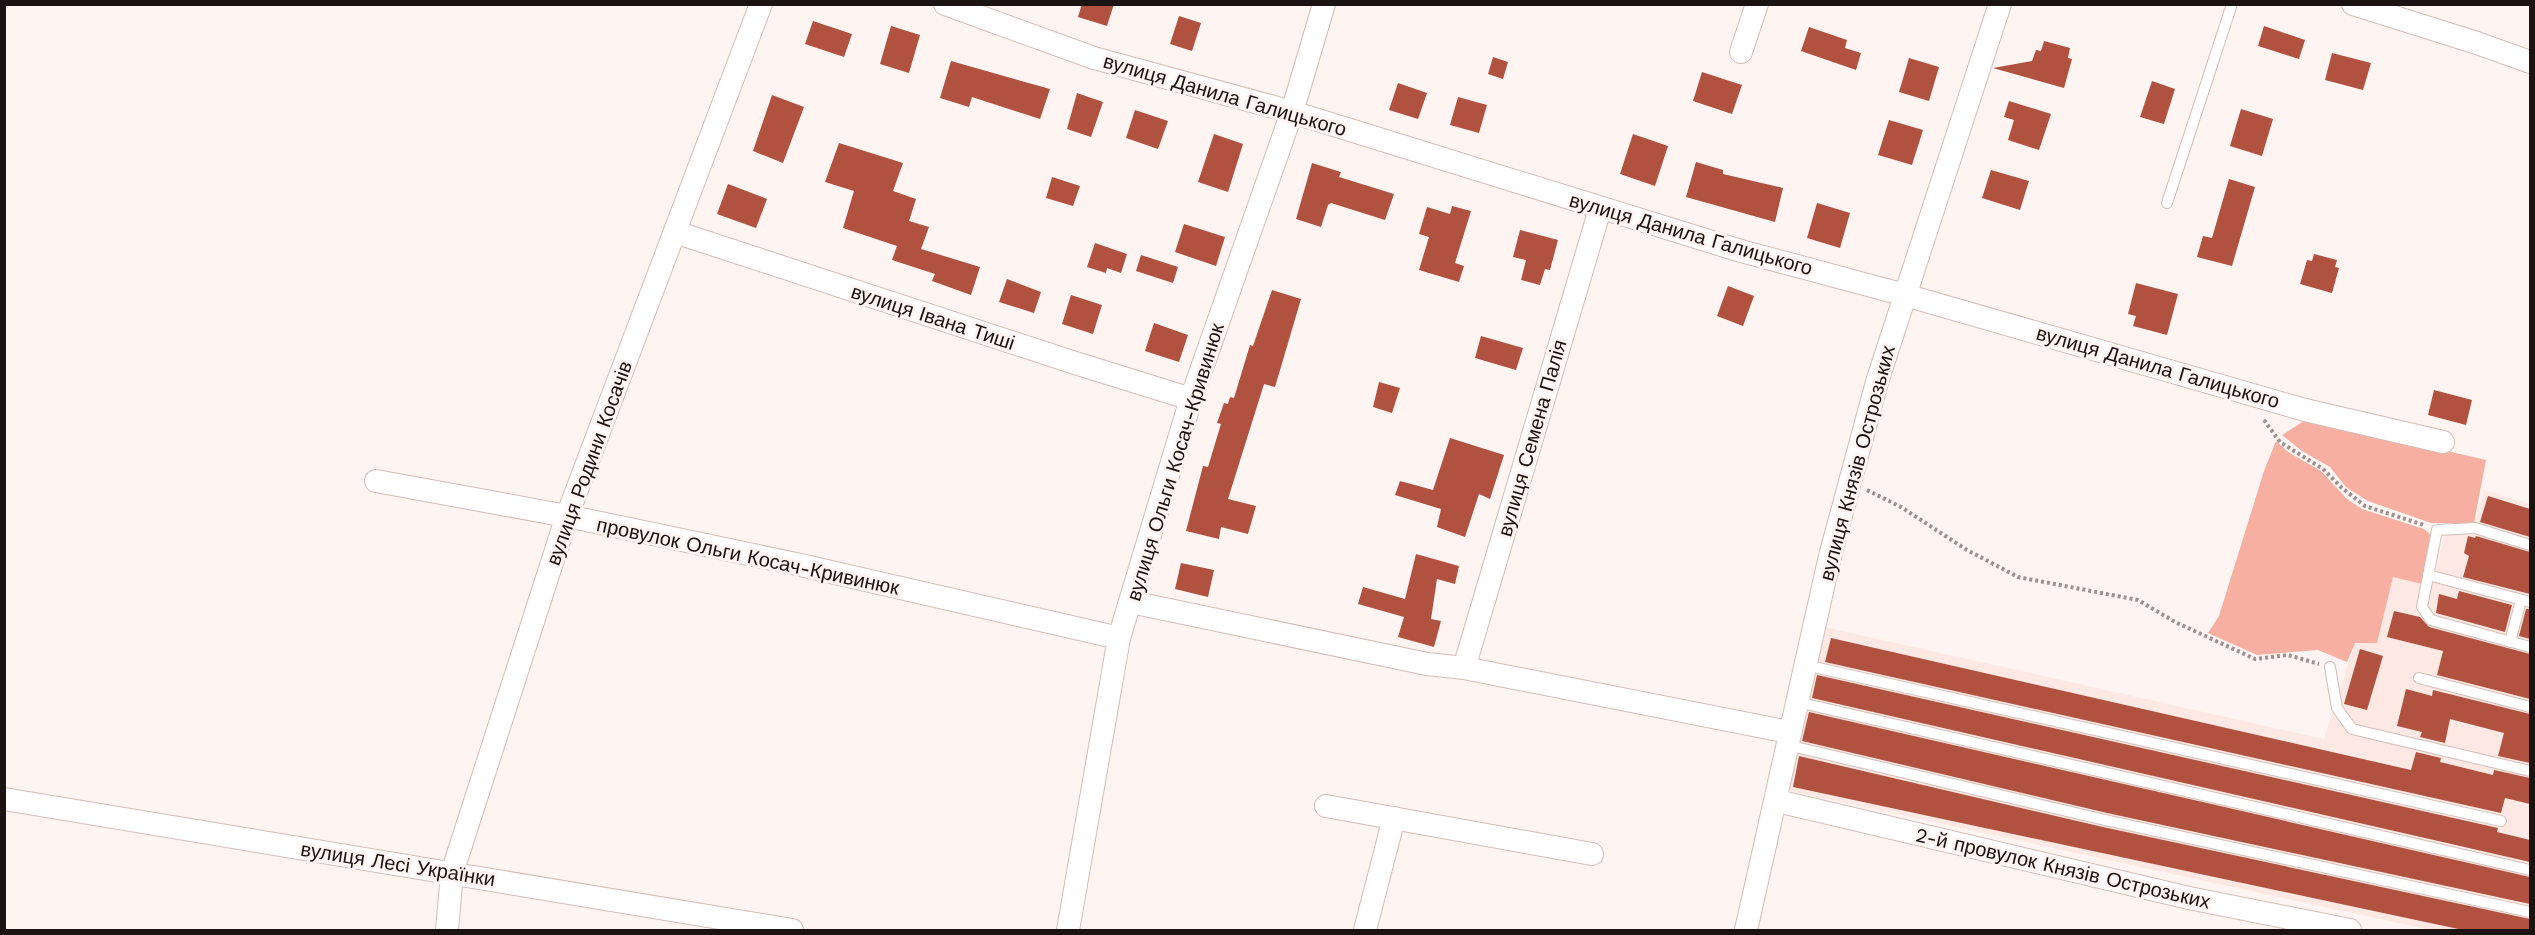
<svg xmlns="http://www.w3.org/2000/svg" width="2535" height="935" font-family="'Work Sans',sans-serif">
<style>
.built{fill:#fde8e3}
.green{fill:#f6afa0}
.building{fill:#b15240}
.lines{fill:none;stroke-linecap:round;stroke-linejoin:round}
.lane-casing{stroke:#d5bdb7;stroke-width:12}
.street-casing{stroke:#d5bdb7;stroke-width:24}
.path{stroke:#9b9290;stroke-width:4;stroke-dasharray:3 3;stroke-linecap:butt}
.lane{stroke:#fff;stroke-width:10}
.street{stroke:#fff;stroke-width:22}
.labels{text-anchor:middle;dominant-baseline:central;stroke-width:6;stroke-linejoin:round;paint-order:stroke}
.street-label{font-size:20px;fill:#1b1311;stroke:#fef4f2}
</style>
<rect width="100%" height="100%" fill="#fef4f2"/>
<polygon class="built" points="2484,490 2530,504 2530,930 2431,930 1786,790 1820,626 2324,739 2355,643 2377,643 2393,577 2432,587 2445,533 2473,532"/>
<g class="green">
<polygon points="2307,419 2486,460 2474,523 2431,523 2368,501 2346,487 2330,467 2302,451 2282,435"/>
<polygon points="2276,441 2288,452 2321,471 2347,499 2362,509 2424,529 2431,535 2422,584 2393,577 2377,643 2355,643 2347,662 2318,650 2257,655 2208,633 2219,616 2264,471"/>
</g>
<g class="building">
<polygon points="1082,4 1114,4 1107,26 1078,17"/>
<polygon points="1179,16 1201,23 1192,51 1170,44"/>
<polygon points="813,21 852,34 844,57 805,44"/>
<polygon points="891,26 920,35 909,73 880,64"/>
<polygon points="2264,26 2305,40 2299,59 2258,46"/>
<polygon points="1809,27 1847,40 1845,48 1861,53 1856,70 1801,51"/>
<polygon points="2044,41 2070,48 2068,58 2072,59 2064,88 1993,68 2032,61 2036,50 2041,51"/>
<polygon points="2332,53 2371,63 2363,90 2325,80"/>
<polygon points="1493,57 1508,62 1503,79 1488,74"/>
<polygon points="1909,58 1939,67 1929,101 1899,92"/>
<polygon points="951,61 1050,89 1040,119 972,97 969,107 940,98"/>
<polygon points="1702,72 1742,85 1732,114 1693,101"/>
<polygon points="2152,81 2175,89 2164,124 2140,117"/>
<polygon points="1398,83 1427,93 1418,119 1389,110"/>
<polygon points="1077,93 1103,102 1091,137 1067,129"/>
<polygon points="772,95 804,107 783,163 753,151"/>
<polygon points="1458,97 1487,105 1479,133 1450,125"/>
<polygon points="2009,101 2051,114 2039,150 2008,140 2014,120 2004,117"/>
<polygon points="2241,109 2273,119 2262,156 2230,146"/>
<polygon points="1135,110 1168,121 1158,149 1126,138"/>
<polygon points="1889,120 1923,130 1912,165 1878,155"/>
<polygon points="1214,134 1243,144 1228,192 1198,182"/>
<polygon points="1633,134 1668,146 1655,186 1620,174"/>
<polygon points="839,143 903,163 893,191 916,199 909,221 929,227 921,249 980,267 971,295 932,281 935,274 892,260 897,246 843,228 854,191 825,182"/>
<polygon points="1696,162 1723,170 1723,174 1783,188 1775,222 1686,197"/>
<polygon points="1312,163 1341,172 1339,177 1394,194 1385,220 1331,203 1328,205 1321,227 1296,219"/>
<polygon points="1991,170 2029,181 2020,210 1982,198"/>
<polygon points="1052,177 1080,186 1073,206 1046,198"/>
<polygon points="2229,179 2255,187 2232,266 2197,257 2203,236 2212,238"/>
<polygon points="728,184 767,199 756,228 717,214"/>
<polygon points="1817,203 1850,213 1840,248 1807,238"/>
<polygon points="1452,206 1471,211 1455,263 1464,266 1459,282 1419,270 1429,237 1419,234 1427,207 1450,214"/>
<polygon points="1184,224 1225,237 1216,266 1175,252"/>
<polygon points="1520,230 1558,240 1550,270 1545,269 1540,285 1521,280 1526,260 1513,257"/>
<polygon points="1095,243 1127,254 1121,273 1107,268 1106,273 1087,267"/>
<polygon points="2314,254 2337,260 2335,267 2339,268 2332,293 2300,284 2307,260 2312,261"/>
<polygon points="1141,255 1178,267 1173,283 1136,271"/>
<polygon points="1007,279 1041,292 1034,313 999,302"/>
<polygon points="2136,283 2178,294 2167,335 2133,326 2136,316 2128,314"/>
<polygon points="1728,286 1754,296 1743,326 1717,316"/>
<polygon points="1272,290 1301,299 1275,387 1264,384 1228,499 1256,506 1248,534 1221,527 1219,539 1186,531 1203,466 1208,467 1221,424 1217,423 1224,403 1228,404 1230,397 1234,398 1250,345 1253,346"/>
<polygon points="1071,295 1102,305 1093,334 1062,324"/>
<polygon points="1154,323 1188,335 1179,362 1145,351"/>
<polygon points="1481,336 1523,348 1516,370 1475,358"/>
<polygon points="1379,382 1400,388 1392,413 1373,407"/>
<polygon points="2434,390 2472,400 2466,425 2428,415"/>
<polygon points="1450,438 1504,455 1490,499 1479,494 1465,537 1437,527 1441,509 1395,495 1400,481 1433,490"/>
<polygon points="2488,496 2530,509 2530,537 2480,522"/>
<polygon points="2468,536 2475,538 2476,536 2530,552 2530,594 2463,577 2469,556 2464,553"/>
<polygon points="1416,554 1459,566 1455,584 1437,579 1431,619 1441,621 1434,647 1398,637 1404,617 1358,604 1363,587 1405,599"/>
<polygon points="1181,563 1214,570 1208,597 1175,589"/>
<polygon points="2459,591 2512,605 2505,632 2436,613 2439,594 2457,599"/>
<polygon points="2526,609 2530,609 2530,639 2519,636"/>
<polygon points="2394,611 2420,617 2429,627 2530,654 2530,699 2437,675 2443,651 2387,637"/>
<polygon points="1831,638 2411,770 2416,752 2441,758 2440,762 2493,775 2494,770 2530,778 2530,804 2505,798 2501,813 1825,662"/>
<polygon points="2360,649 2383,656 2367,710 2344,704"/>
<polygon points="1817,675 2498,828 2497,832 2530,840 2530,862 1812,698"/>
<polygon points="2406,689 2432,696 2433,690 2530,714 2530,763 2498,756 2504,733 2450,719 2445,743 2420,737 2422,732 2397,726"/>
<polygon points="1809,712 2530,877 2530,904 2107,813 1802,741"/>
<polygon points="1799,756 2103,827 2530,919 2530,930 2463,930 1793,787"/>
</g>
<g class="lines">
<defs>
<g id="lane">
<polyline points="2167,203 2232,4"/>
<polyline points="2530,545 2475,528 2437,530 2422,607 2431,620 2530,647"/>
<polyline points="2428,575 2530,602"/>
<polyline points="2510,642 2521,600"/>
<polyline points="1805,665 2501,821"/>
<polyline points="2330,667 2337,708 2352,729 2530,771"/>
<polyline points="2419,678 2530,707"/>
<polyline points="1797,702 2530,870"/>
<polyline points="1787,745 2105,820 2530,912"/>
</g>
<g id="street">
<polyline points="945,4 1094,58 1292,112 1741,251 1905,295 2305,410 2443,442"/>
<polyline points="2353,4 2477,43 2530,62"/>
<polyline points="1741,52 1757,4"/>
<polyline points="675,232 1072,362 1191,399"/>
<polyline points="376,481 567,516 796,564 1119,638"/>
<polyline points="1131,602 1427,664 1464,668 1789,732"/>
<polyline points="1464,668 1600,209"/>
<polyline points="4,799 792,930"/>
<polyline points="1777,801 2189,898 2350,930"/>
<polyline points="1326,806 1592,854"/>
<polyline points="447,930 452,873 567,516 761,4"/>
<polyline points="1068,930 1119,638 1191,399 1292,112 1324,4"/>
<polyline points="1365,930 1394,818"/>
<polyline points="1746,930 1830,556 1877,382 2000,4"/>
</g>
</defs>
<use href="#lane" class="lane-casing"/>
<use href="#street" class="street-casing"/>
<g class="path">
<polyline points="2264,420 2280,442 2323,469 2342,488 2365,506 2424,525"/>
<polyline points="1867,490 1901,507 1967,550 2018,577 2138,600 2175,622 2255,659 2288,655 2319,664"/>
</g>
<use href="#lane" class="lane"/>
<use href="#street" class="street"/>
</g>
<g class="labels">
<g class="street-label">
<text transform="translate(1225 95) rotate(16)">вулиця Данила Галицького</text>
<text transform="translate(1691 234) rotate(16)">вулиця Данила Галицького</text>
<text transform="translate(933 317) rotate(18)">вулиця Івана Тиші</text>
<text transform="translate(2158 367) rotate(16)">вулиця Данила Галицького</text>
<text transform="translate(1532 438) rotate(-74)">вулиця Семена Палія</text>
<text transform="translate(1175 462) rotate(-73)">вулиця Ольги Косач-Кривинюк</text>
<text transform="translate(589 463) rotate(-70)">вулиця Родини Косачів</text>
<text transform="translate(1857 463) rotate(-75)">вулиця Князів Острозьких</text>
<text transform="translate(748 556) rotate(12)">провулок Ольги Косач-Кривинюк</text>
<text transform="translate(398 864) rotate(9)">вулиця Лесі Українки</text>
<text transform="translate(2063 868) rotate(13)">2-й провулок Князів Острозьких</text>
</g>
</g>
<rect width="2535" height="935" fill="none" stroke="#1b1311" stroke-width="12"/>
</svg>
